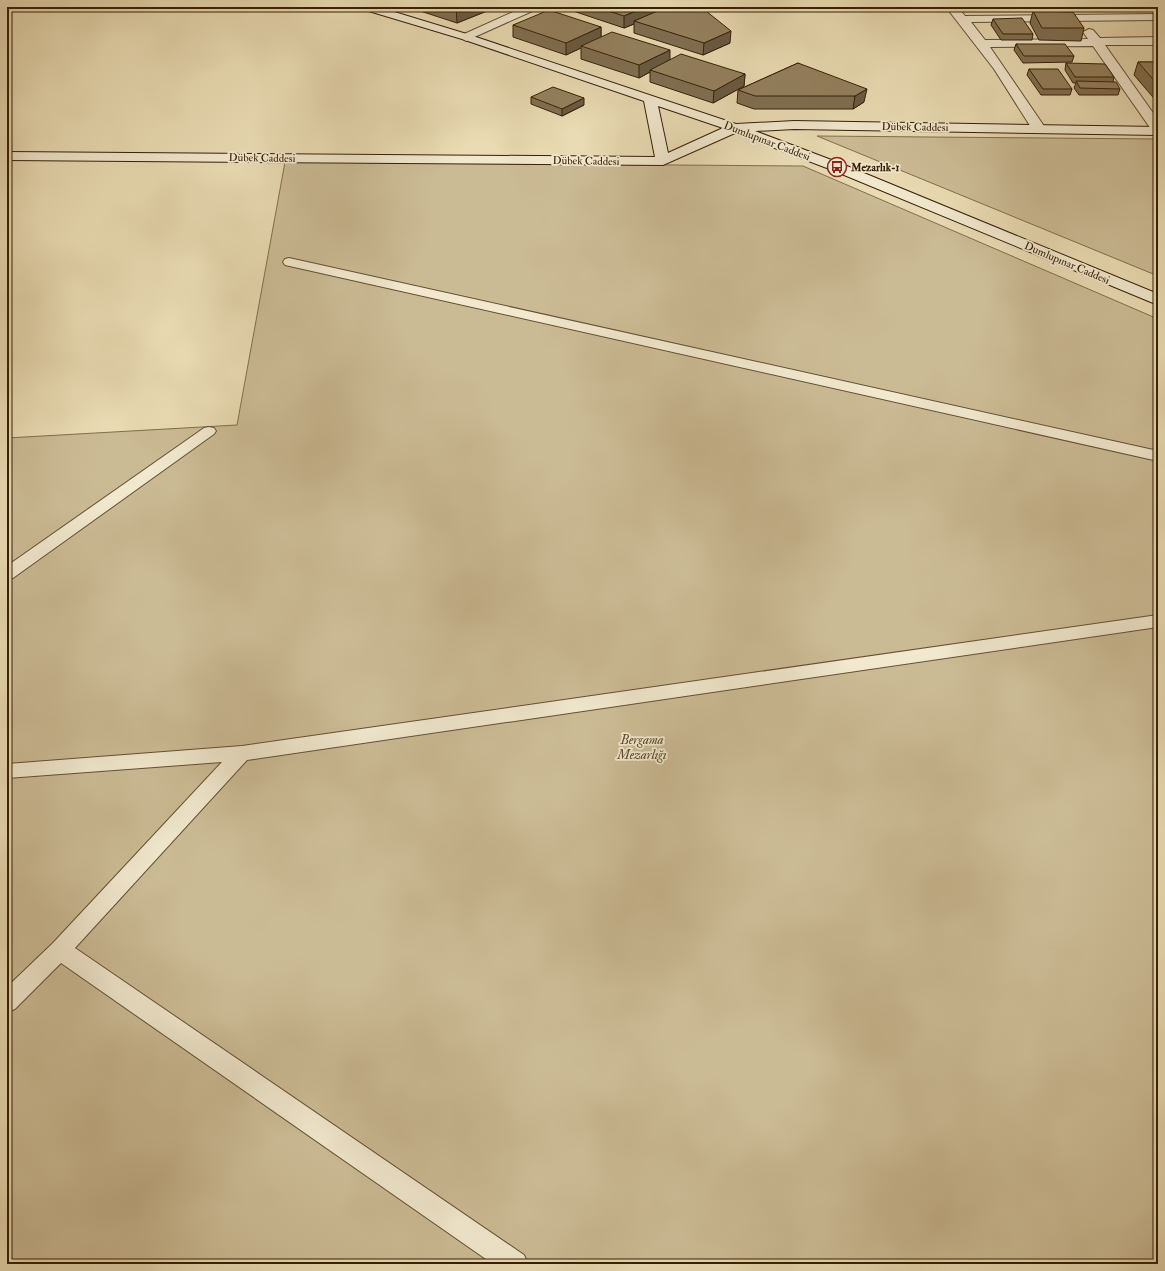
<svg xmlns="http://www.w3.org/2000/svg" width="1165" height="1271" font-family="'IM FELL Double Pica',serif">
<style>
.green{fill:#cbbb95;stroke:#816e4d}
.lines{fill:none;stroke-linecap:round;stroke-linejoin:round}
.lane-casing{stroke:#644f30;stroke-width:2}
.street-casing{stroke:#644f30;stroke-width:2}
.secondary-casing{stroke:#372005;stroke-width:2}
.lane{fill:#f1e8ce;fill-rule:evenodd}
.street{fill:#f1e8ce;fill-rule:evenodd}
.secondary{fill:#f1e8ce;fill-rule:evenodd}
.wall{fill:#7f6f52;stroke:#372005}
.shaded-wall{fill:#685a42;stroke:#372005}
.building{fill:#94815f;stroke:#372005}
.labels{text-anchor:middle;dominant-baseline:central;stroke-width:3.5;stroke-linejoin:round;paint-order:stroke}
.far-street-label{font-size:11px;fill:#372005;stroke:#f1e8ce}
.far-poi-label{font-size:11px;font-weight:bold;fill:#372005;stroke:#f1e8ce;text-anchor:start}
.park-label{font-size:13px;font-style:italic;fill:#5c4729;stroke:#f1e8ce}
</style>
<rect width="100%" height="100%" fill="#e9dbb3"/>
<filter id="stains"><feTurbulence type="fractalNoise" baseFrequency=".005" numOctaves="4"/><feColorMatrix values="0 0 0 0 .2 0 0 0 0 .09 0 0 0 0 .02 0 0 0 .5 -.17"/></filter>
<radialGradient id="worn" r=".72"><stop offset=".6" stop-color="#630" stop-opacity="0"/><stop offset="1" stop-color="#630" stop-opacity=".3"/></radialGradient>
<g class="green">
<polygon points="817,136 1158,139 1158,276"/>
<polygon points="285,162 803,166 1158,319 1158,1264 7,1264 7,438 237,425"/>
</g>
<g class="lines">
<defs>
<g id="lane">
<polygon points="289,258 1158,451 1158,461 285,265 283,262 285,259"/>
<polygon points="209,427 214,428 216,431 214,434 13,578 7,580 7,566 204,428"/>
<polygon points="1158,615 1158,627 247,760 75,948 524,1255 528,1264 493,1264 61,963 15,1009 7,1012 7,987 53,943 222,762 7,778 7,764 242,746"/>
</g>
<g id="street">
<polygon points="524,7 539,7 537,9 470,39 466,41 460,37 462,35"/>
<polygon points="946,7 958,7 965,16 1158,14 1158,20 971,22 985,40 1088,39 1083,32 1089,29 1093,30 1100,38 1158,37 1158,45 1105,45 1158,120 1158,133 1153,132 1093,46 990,47 1046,129 1044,132 1034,132 994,69"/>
</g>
<path id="secondary" d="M360,7H378L470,35L736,124L794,121L1158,127V135L794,129L755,131L842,164L1158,294V305L832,170L735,133L663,165L7,160V152L655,157L644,101L462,39L362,9ZM658,106L723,128L668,153Z"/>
</defs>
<use href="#lane" class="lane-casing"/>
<use href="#street" class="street-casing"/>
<use href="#secondary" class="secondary-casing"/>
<use href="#lane" class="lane"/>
<use href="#street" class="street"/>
<use href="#secondary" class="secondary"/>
</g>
<g class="wall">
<polygon points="408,7 497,7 457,23"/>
<polygon points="567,7 701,7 730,43 703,55 634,33 634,24 624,28 567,9"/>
<polygon points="1033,11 1084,28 1081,41 1039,40 1030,23"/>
<polygon points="1158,18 1158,25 1156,23"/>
<polygon points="993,19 1033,34 1032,40 1001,40 991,25"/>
<polygon points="513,25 601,27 601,37 670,60 745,74 744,86 713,103 650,82 650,72 639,78 581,59 581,48 566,55 513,37"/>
<polygon points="1016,44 1074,56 1072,62 1023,63 1014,50"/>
<polygon points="1138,62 1158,62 1158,103 1134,75"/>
<polygon points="798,63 864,102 853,109 754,109 737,103 738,90"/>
<polygon points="1066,63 1114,77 1113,82 1120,89 1118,95 1079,95 1074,88 1076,83 1073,83 1065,70"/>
<polygon points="1029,69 1072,89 1070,95 1041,95 1027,75"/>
<polygon points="531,97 584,105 562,116 531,104"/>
</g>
<g class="shaded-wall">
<polygon points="456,7 497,7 457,23"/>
<polygon points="645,7 671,7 634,21 634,24 624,28 624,16"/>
<polygon points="601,27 601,39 581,46 581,48 566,55 566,43"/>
<polygon points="731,31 730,43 703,55 704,43"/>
<polygon points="670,50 670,63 650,70 650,72 639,78 639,65"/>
<polygon points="745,74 744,86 713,103 714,91"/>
<polygon points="867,89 864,102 853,109 855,96"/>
<polygon points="584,98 584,105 562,116 562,109"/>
</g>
<g class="building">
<polygon points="596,7 645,7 624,16"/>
<polygon points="667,7 701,7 731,31 704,43 634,21"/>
<polygon points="549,10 601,27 566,43 513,25"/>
<polygon points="1033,11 1073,12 1084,28 1042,28"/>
<polygon points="1022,18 1033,34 1003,34 993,19"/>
<polygon points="612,32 670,50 639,65 581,46"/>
<polygon points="1016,44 1065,44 1074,56 1024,56"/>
<polygon points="681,54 745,74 714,91 650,70"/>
<polygon points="1138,62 1158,62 1158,85"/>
<polygon points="798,63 867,89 855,96 755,96 738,90"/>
<polygon points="1066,63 1105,64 1114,77 1075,77"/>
<polygon points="1029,69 1058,69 1072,89 1043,89"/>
<polygon points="1076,81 1116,82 1120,89 1080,88"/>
<polygon points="553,87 584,98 562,109 531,97"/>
</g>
<defs>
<symbol id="bus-ring" viewBox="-11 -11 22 22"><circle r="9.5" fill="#f1e8ce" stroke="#8f2418" stroke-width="1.5"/><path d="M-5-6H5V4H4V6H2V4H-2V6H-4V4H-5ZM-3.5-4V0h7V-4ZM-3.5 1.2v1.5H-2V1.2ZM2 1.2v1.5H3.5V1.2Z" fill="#8f2418"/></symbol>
</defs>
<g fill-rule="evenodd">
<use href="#bus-ring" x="826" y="156" width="22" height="22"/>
</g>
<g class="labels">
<g class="far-street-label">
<text transform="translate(915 127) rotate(1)">Dübek Caddesi</text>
<text transform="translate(767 141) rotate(21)">Dumlupınar Caddesi</text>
<text transform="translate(262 158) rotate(1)">Dübek Caddesi</text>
<text transform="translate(586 161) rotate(1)">Dübek Caddesi</text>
<text transform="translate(1067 263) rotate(23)">Dumlupınar Caddesi</text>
</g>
<g class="far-poi-label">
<text x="851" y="167">Mezarlık-1</text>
</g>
<g class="park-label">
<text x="642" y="740">Bergama<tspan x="642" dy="15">Mezarlığı</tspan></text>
</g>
</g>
<rect width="1165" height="1271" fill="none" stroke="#e9dbb3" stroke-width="24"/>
<rect x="8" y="8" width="1149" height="1255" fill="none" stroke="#372005" stroke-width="2"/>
<rect x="12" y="12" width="1141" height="1247" fill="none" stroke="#372005"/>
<rect width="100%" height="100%" filter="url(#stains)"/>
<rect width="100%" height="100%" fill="url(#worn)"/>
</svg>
